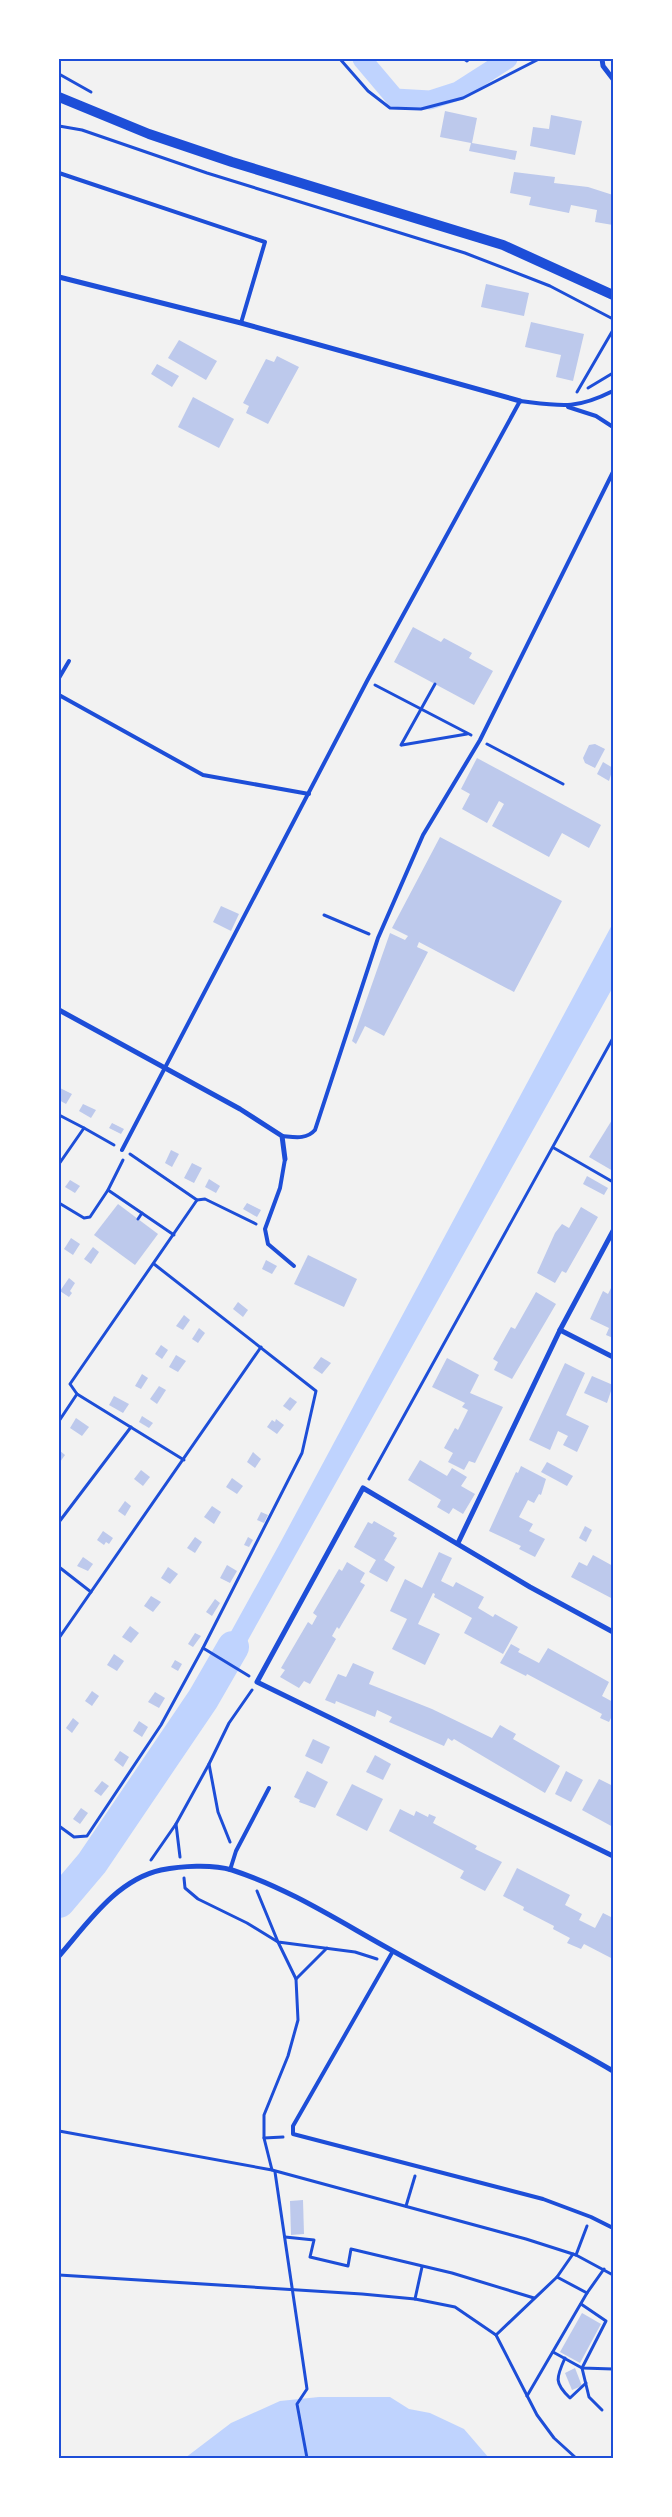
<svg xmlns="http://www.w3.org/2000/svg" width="672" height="2517" font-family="'DejaVu Sans',sans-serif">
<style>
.water{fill:#bfd3fe}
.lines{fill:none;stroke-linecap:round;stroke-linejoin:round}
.canal{stroke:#bfd3fe;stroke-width:19}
.river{stroke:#bfd3fe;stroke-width:32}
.building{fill:#bdc9ec}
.path{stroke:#1d4ed8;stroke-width:3}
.service{stroke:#1d4ed8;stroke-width:4}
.minor{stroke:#1d4ed8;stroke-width:5}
.secondary{stroke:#1d4ed8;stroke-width:10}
.neatline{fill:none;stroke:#1d4ed8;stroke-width:2}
</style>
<rect width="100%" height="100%" fill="#f2f2f2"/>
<g class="water">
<polygon points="613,923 613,987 224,1683 201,1686 279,1545"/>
<polygon points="319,2397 390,2397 409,2409 430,2413 464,2429 489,2458 185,2458 231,2423 280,2401"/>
</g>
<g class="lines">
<polyline class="canal" points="362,59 395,98 430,100 458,91 508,59"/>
<polyline class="river" points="59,1902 92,1863 203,1699 233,1647"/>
</g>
<g class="building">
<polygon points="445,111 477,118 472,143 517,151 515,160 469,151 471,143 440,137"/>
<polygon points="551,115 582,121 575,155 530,146 533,127 549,129"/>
<polygon points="514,172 555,177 554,183 588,187 613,195 613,225 595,222 597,210 571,205 569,213 529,205 531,197 510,193"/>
<polygon points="486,284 529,293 524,316 481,307"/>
<polygon points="531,322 584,334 573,381 556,377 561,355 525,347"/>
<polygon points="179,340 217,361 206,380 168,358"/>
<polygon points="277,356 299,367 268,424 246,413 249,406 243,403 266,359 274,362"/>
<polygon points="157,364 179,376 172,387 151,374"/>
<polygon points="193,397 234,419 219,448 178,427"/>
<polygon points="413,627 441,642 444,638 472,653 469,658 493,671 474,705 394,662"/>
<polygon points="595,744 605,749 595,768 585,763 583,758 589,745"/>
<polygon points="477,758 601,825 589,848 562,833 549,857 492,826 504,804 499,801 487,823 462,809 470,794 461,789"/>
<polygon points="603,762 613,768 609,781 597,774"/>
<polygon points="440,837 562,901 514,992 419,942 417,947 428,952 384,1036 365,1026 356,1044 352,1041 390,933 405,940 408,936 392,928"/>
<polygon points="221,906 239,914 231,931 213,922"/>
<polygon points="60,1088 72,1094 66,1104 59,1100"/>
<polygon points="83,1104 96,1110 91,1118 79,1111"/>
<polygon points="612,1120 613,1121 613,1171 589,1157"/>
<polygon points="112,1123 124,1129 121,1134 109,1128"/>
<polygon points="171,1150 179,1154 172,1167 165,1163"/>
<polygon points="192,1163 202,1168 194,1183 184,1178"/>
<polygon points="587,1176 608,1188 604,1195 583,1184"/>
<polygon points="209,1179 220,1186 216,1193 205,1187"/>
<polygon points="70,1180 80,1186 75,1193 65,1187"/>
<polygon points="247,1203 261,1210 257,1217 243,1209"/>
<polygon points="118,1204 158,1234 135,1265 94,1235"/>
<polygon points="581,1207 598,1217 566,1273 562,1271 555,1283 537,1273 555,1233 562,1224 569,1228"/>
<polygon points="71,1238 80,1244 73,1255 64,1249"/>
<polygon points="93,1247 99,1252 91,1264 84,1259"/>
<polygon points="308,1255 357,1279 344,1307 294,1284"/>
<polygon points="266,1260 277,1266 272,1274 262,1269"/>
<polygon points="69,1278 75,1283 70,1291 72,1293 69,1297 60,1291"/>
<polygon points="613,1284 613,1338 606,1335 609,1328 590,1319 603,1291 608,1294"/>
<polygon points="536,1292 556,1304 512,1379 494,1370 498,1362 493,1359 511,1327 515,1329"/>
<polygon points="238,1302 248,1310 243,1317 233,1309"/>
<polygon points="184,1315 190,1320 183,1330 176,1326"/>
<polygon points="199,1328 205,1333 198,1343 192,1339"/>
<polygon points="161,1345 168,1350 162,1359 155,1354"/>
<polygon points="176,1355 186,1361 178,1372 169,1367"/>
<polygon points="321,1357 331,1363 322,1374 313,1368"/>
<polygon points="447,1358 479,1375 470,1393 503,1407 475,1463 469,1461 464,1470 448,1462 453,1453 444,1448 455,1428 458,1430 468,1410 462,1407 465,1403 432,1387"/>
<polygon points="565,1363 585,1373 566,1415 589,1426 577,1452 563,1445 568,1436 558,1431 550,1450 529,1440"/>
<polygon points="142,1374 148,1378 141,1389 135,1386"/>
<polygon points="592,1376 613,1385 607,1403 584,1393"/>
<polygon points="159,1386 166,1390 157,1404 150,1399"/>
<polygon points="114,1396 129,1404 123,1413 109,1405"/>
<polygon points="290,1397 297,1402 290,1411 283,1406"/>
<polygon points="142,1416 153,1423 149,1428 139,1422"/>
<polygon points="76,1418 89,1427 82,1436 70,1428"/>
<polygon points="276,1419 284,1425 277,1434 267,1427 272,1420 275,1422"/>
<polygon points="59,1450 65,1455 60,1462 59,1461"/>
<polygon points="253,1452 261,1459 255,1468 247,1462"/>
<polygon points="420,1460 447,1476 452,1468 467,1477 461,1486 475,1494 463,1514 453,1508 449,1514 437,1507 441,1500 408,1480"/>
<polygon points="547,1462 573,1476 567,1486 541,1472"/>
<polygon points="521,1466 546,1479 541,1495 539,1494 534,1503 528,1500 519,1517 533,1524 529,1531 545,1539 535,1557 519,1549 521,1546 489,1531 516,1472 518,1473"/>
<polygon points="141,1470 150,1477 143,1486 134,1479"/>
<polygon points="232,1478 243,1486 237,1494 226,1487"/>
<polygon points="125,1501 131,1506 125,1516 118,1511"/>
<polygon points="212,1506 221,1512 214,1524 204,1517"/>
<polygon points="261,1512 268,1515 264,1523 257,1520"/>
<polygon points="374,1521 395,1533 393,1536 397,1538 384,1560 395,1567 387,1582 369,1572 376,1560 354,1547 368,1522 372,1524"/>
<polygon points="585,1526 592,1530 586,1542 579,1538"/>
<polygon points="103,1531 113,1538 109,1544 106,1542 104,1545 97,1540"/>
<polygon points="195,1537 202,1542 195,1553 187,1548"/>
<polygon points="248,1537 253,1540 249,1547 244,1545"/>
<polygon points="439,1552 452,1558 441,1581 453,1587 456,1582 484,1597 478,1608 493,1617 495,1614 518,1627 503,1654 464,1633 472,1618 434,1597 435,1594 433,1593 418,1624 440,1634 425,1665 392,1649 407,1619 390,1611 405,1579 422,1588"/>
<polygon points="593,1555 613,1566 613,1599 571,1577 579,1562 587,1566"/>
<polygon points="83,1557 93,1564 88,1571 77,1566"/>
<polygon points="347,1562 365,1573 360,1582 365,1585 339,1629 337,1627 332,1636 336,1639 310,1684 304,1681 299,1688 280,1677 285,1670 281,1668 308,1622 312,1625 317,1616 313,1613 339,1569 342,1571"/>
<polygon points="227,1565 237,1571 230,1583 220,1578"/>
<polygon points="168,1567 178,1574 170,1584 161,1578"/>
<polygon points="151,1596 161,1602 153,1612 144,1606"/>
<polygon points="215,1599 220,1603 212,1616 206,1612"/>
<polygon points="130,1626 139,1633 131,1643 122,1637"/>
<polygon points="195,1633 201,1636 193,1647 188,1644"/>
<polygon points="511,1644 520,1649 518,1652 539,1663 548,1648 609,1682 602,1696 613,1702 613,1714 609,1722 600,1718 602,1714 527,1674 526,1676 500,1663"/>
<polygon points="114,1654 124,1661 117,1671 107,1665"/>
<polygon points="175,1660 182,1664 178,1671 171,1667"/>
<polygon points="353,1663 374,1672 369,1684 432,1709 492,1738 500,1725 516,1734 513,1739 560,1766 545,1793 454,1739 452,1741 448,1738 444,1746 389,1722 392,1717 377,1710 375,1717 336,1701 335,1704 325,1700 338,1674 346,1677"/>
<polygon points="92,1691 99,1696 92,1706 85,1701"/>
<polygon points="155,1692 165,1698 159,1708 148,1702"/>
<polygon points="73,1718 79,1723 72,1733 66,1728"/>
<polygon points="139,1721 148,1727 142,1737 133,1731"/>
<polygon points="313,1739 330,1747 322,1764 305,1756"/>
<polygon points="120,1751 129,1757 123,1767 114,1760"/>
<polygon points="375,1755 391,1764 383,1780 366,1772"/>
<polygon points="307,1771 328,1782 315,1808 299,1802 300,1800 294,1797"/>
<polygon points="566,1771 583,1780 571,1802 555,1794"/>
<polygon points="599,1779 613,1786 613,1827 582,1810"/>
<polygon points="102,1781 109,1786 101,1796 94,1791"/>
<polygon points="352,1784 383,1799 367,1831 336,1815"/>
<polygon points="81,1808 88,1813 80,1824 73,1819"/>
<polygon points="400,1809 414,1816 416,1811 428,1817 429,1814 436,1817 433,1823 477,1846 475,1849 502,1862 485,1891 460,1878 464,1871 389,1831"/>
<polygon points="517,1868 570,1895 565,1905 582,1914 579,1920 595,1928 603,1913 613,1918 613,1959 584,1944 581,1949 567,1943 570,1938 553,1929 554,1926 523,1910 524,1907 503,1896"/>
<polygon points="303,2200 304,2234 291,2235 290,2201"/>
<polygon points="582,2313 601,2324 580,2363 560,2352"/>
<polygon points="575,2368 582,2386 572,2390 565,2373"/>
</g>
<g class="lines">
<g class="path">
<polyline points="340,59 368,91 390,108 421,109 463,98 539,59"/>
<polyline points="464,59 467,61 469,59"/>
<polyline points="59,74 91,92"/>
<polyline points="59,126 82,130 207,173 465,253 550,286 613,319"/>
<polyline points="588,388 613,373"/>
<polyline points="577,392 613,330"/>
<polyline points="375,685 471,735"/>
<polyline points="487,744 563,784"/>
<polyline points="401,745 435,684"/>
<polyline points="402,745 467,734"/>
<polyline points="324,915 369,934"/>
<polyline points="59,1115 84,1128 59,1164"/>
<polyline points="84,1128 114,1145"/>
<polyline points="554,1148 613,1182"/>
<polyline points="108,1190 174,1235"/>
<polyline points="197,1200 205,1199 256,1224"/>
<polyline points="59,1203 84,1218 90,1217 108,1190 123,1160"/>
<polyline points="138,1219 142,1213"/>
<polyline points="77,1394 184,1460"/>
<polyline points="59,1421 77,1394 70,1384 197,1200 130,1154"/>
<polyline points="369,1479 613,1038"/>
<polyline points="59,1522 131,1427"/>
<polyline points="59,1567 91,1592"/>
<polyline points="59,1638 261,1347"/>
<polyline points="203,1648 249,1676"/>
<polyline points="209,1764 218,1812 230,1842"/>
<polyline points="59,1826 74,1837 87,1836 161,1725 203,1648 302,1453 316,1391 154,1264"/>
<polyline points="180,1857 176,1824 209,1764 229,1723 252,1690"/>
<polyline points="151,1860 176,1824"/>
<polyline points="184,1878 185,1888 198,1899 247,1923 278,1942 296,1979 298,2020 288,2056 264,2115 264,2138 272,2170"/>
<polyline points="257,1891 278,1942 355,1952 377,1959"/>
<polyline points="296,1979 327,1948"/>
<polyline points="59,2131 272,2170 526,2239 576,2255 613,2275"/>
<polyline points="264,2138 283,2137"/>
<polyline points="275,2172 307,2389 297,2404 307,2458"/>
<polyline points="406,2206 415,2176"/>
<polyline points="285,2237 314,2240 310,2257 348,2266 351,2249 452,2273 534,2298"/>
<polyline points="576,2255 587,2226"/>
<polyline points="59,2275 362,2294 415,2299 455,2307 496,2335 537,2415 554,2438 576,2458"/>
<polyline points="557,2277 587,2293"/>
<polyline points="415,2299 422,2267"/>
<polyline points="581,2304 606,2321 582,2368 589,2397 602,2410"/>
<polyline points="496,2335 557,2277 573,2254"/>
<polyline points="553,2352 582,2368 613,2369"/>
<path d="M565,2358C556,2378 554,2383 570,2398L586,2383"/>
<polyline points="527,2396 587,2293 604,2269"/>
</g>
<g class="service">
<polyline points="59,173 265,242 241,323"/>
<polyline points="568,407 596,416 613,427"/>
<polyline points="59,678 69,661"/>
<polyline points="59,695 203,775 309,794"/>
<path d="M282,1136C294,1137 306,1140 315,1130L378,938L423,835L480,740L613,472"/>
<path d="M122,1150L367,681L520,401C561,406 575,410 613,391"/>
<polyline points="285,1159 280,1188 265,1229 268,1244 294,1266"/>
<polyline points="230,1870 236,1851 269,1788"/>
<polyline points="393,1951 293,2126 293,2134 543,2199 591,2217 613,2228"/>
</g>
<g class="minor">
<polyline points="602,59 603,66 613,79"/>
<polyline points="59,277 241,323 520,401"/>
<polyline points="59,1010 240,1109 282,1136 285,1159"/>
<polyline points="560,1330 613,1357"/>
<polyline points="458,1543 560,1330 613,1231"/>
<polyline points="613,1632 530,1587 363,1488 257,1682 613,1856"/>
<path d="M59,1956C87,1924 116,1880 161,1870C181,1866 212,1864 232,1870C287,1888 334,1918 384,1946C460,1989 538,2027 613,2071"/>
</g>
<polyline class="secondary" points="59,97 149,134 232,162 503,245 613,295"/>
</g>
<rect width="672" height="2517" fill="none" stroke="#ffffff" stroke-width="120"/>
<rect x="60" y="60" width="552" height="2397" class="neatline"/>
</svg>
